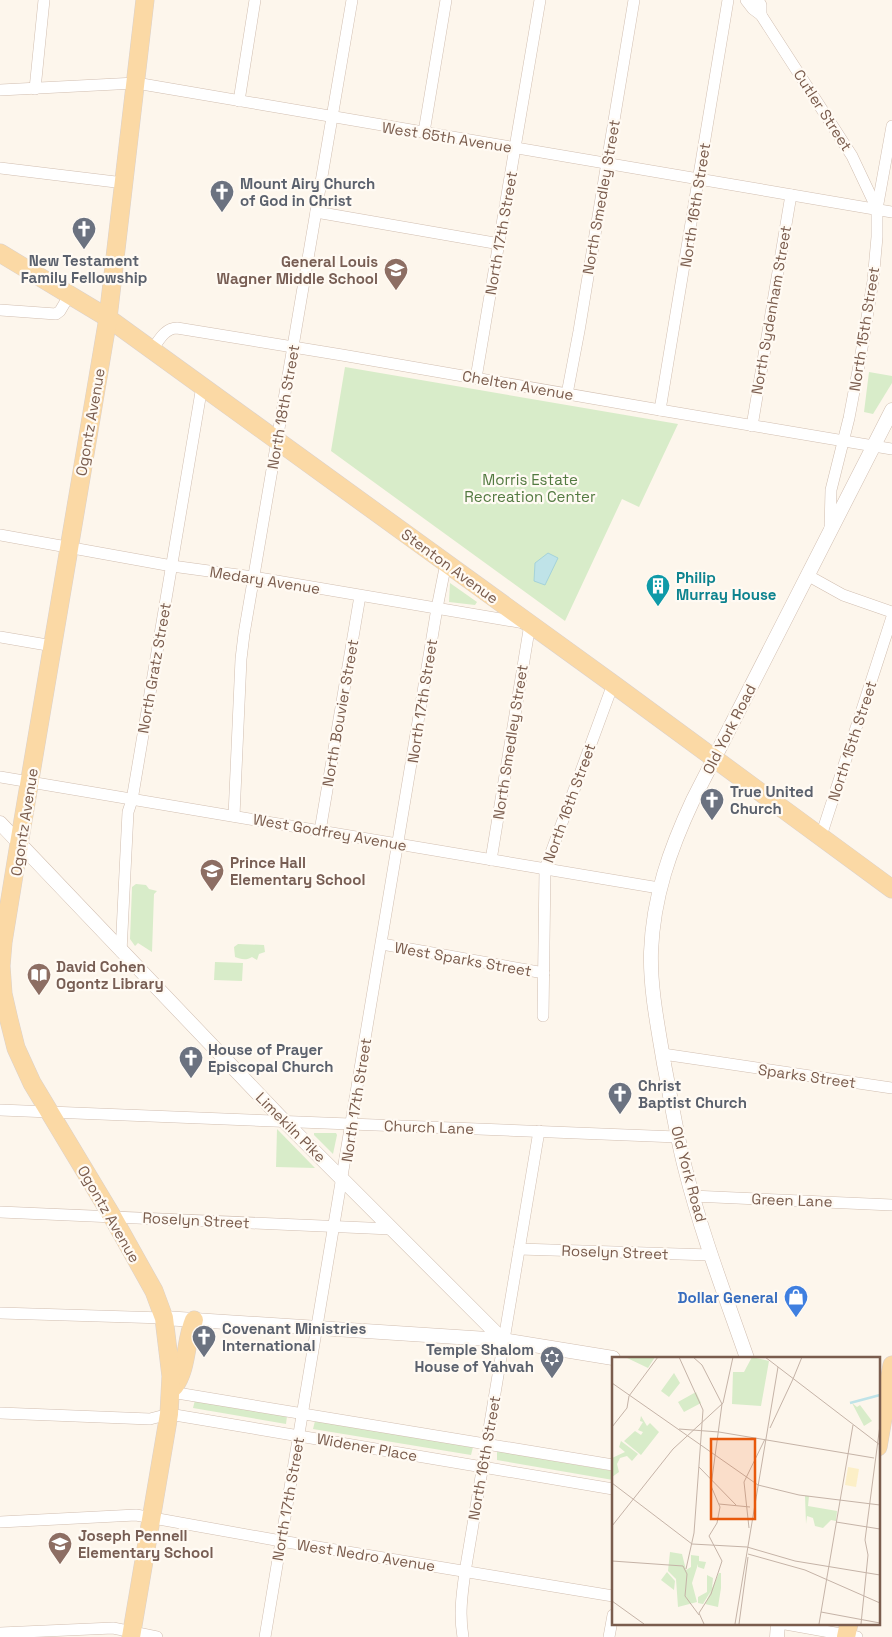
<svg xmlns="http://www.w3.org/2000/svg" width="892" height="1637" font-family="'Space Grotesk',sans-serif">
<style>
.green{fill:#d8ecc9}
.water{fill:#bfe3e8;stroke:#a5d3da}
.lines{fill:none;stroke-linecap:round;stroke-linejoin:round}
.minor-casing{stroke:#d1beb0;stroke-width:12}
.tertiary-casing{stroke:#d1beb0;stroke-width:15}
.primary-casing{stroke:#dad1cd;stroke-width:19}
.minor{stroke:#fff;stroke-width:11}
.tertiary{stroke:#fff;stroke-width:14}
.primary{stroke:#fbd9a5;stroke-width:18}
.labels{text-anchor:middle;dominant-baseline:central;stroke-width:4.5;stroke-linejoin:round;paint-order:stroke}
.street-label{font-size:15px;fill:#7a5c4d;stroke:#fffaf3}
.worship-label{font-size:15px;font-weight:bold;fill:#5b616d;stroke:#fffaf3;text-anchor:start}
.education-label{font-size:15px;font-weight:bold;fill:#785e54;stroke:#fffaf3;text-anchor:start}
.park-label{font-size:15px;fill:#537a41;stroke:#fffaf3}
.culture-label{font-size:15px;font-weight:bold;fill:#0d838f;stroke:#fffaf3;text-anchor:start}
.shop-label{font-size:15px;font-weight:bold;fill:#366cbe;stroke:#fffaf3;text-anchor:end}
.inset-river{fill:none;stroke:#bfe3e8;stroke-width:2.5}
.inset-road{fill:none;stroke:#c5b3a7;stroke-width:1}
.view{fill:#e8590c;fill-opacity:0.15;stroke:#e8590c;stroke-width:2.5}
.inset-edge{fill:none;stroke:#7a5c4d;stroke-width:2.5}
</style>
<rect width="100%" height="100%" fill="#fdf6ec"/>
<g class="green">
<polygon points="345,367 678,424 639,507 622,499 565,621 331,451"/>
<polygon points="869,372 892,376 892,383 873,414 864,412"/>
<polygon points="450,583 477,602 475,605 449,602"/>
<polygon points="136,884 146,885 149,889 157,891 154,894 152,952 138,943 135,946 130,939 132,887"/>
<path d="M238,944L264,945L265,952L259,954L257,960L252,957C246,961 240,959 235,957L234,947Z"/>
<polygon points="215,962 243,963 242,981 214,980"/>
<polygon points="277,1129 315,1168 276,1167"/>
<polygon points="314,1133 336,1133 337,1135 333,1154 314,1135"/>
<polygon points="195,1400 287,1416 286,1424 193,1408"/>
<polygon points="315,1421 473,1447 471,1455 313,1429"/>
<polygon points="497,1451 613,1471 613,1480 497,1460"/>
</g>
<polygon class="water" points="548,553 558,558 545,585 534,581 535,563"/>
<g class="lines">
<defs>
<g id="minor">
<polyline points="746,0 753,9 761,15 852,156 877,209"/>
<polyline points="758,0 761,5 761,15"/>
<polyline points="35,89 44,0"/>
<polyline points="0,90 136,83 892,212"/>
<polyline points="239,101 255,0"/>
<polyline points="424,132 446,0"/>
<polyline points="0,168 124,183"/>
<polyline points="316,212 500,244"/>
<polyline points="0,310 56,314 60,311 70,294"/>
<path d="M152,350C159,340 165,328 177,328L342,355L660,410L892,449"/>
<polyline points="476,378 540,0"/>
<polyline points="567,394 579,331 634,0"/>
<polyline points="660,410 728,0"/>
<polyline points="752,426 791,195"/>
<polyline points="830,530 831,490 849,418 860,360 873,281 877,237 877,209 892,126"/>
<polyline points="0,535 172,566 253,577 530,624 491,860"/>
<polyline points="807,575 843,595 892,612"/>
<polyline points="0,637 53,646"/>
<polyline points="0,777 659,888"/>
<polyline points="234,816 241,659 244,634 352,0"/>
<polyline points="320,831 360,596"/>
<polyline points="821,836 892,617"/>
<polyline points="382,944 544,973"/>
<polyline points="121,952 128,812 132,800 202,386"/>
<polyline points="543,1016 545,869 613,684"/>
<polyline points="663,1054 892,1088"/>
<polyline points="0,1110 677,1137"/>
<polyline points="692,1196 892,1205"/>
<polyline points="0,1212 391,1229"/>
<polyline points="519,1249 711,1255"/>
<polyline points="0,1313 164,1318"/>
<polyline points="171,1392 613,1465"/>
<polyline points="0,1413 150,1419 169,1414 613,1489"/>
<polyline points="0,1522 136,1515 281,1541 613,1596"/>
<polyline points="780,1623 857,1637"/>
<polyline points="0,1633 113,1628 157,1637"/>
<polyline points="265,1637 437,608 446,563"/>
<path d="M463,1637C459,1614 462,1594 465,1572L539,1131"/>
<polyline points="609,1637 613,1615"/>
</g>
<g id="tertiary">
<polyline points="0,823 284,1121 503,1340"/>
<polyline points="164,1318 503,1340 613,1358"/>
<path d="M747,1358C725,1295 701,1232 685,1168C676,1133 671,1099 664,1064C658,1027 650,989 651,952C653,897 670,849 693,800L892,410"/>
<polyline points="777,1637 778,1623"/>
</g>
<g id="primary">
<polyline points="0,253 108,318 613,684 892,889"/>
<path d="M174,1387C188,1368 185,1341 194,1320"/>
<polyline points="878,1447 892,1365"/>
<polyline points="131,1637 169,1414 171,1376 164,1318 154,1291 112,1216 32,1083 16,1048 9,1020 3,994 1,966 3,942 19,844 108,318 145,0"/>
<polyline points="846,1637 849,1623"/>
</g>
</defs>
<use href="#minor" class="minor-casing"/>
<use href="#tertiary" class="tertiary-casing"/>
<use href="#primary" class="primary-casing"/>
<use href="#minor" class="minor"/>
<use href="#tertiary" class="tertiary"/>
<use href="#primary" class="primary"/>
</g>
<defs>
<symbol id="church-pin" viewBox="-11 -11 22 30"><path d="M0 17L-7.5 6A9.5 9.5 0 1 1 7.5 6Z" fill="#6b7280" stroke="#fffaf3"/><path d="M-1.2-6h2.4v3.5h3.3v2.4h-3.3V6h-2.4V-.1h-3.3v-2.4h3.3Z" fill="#fff"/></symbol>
<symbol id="school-pin" viewBox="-11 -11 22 30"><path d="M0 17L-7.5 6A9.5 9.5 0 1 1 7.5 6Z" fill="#8d6e63" stroke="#fffaf3"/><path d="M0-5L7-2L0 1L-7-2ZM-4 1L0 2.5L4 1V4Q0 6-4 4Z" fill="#fff"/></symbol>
<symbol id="building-pin" viewBox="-11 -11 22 30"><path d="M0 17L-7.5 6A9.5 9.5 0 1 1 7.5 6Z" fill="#0f9aa8" stroke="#fffaf3"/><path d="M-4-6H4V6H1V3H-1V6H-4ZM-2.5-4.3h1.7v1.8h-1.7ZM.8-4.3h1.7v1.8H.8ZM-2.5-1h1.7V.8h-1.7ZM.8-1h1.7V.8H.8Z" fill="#fff"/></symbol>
<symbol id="library-pin" viewBox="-11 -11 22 30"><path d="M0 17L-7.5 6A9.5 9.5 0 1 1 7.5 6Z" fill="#8d6e63" stroke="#fffaf3"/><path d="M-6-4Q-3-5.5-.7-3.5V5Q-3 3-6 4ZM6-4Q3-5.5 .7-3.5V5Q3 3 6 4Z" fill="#fff"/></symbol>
<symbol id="shop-pin" viewBox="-11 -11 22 30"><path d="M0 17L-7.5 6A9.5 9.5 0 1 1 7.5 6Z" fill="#3f7fe0" stroke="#fffaf3"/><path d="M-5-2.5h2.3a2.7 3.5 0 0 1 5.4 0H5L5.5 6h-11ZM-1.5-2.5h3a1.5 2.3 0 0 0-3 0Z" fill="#fff"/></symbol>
<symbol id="synagogue-pin" viewBox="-11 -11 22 30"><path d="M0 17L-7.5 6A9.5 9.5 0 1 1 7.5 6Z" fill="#6b7280" stroke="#fffaf3"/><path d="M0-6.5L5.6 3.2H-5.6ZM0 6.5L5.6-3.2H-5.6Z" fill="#fff"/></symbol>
</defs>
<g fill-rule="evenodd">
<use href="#church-pin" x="208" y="178" width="28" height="38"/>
<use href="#church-pin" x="70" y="215" width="28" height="38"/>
<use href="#school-pin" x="382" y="256" width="28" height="38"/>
<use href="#building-pin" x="644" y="572" width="28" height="38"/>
<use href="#church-pin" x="698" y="786" width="28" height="38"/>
<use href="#school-pin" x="198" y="857" width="28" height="38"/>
<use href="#library-pin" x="25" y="961" width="28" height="38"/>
<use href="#church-pin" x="177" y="1044" width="28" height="38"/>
<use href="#church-pin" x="606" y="1080" width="28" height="38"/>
<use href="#shop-pin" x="782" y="1283" width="28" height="38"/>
<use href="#church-pin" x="190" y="1323" width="28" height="38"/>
<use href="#synagogue-pin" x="538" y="1344" width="28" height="38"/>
<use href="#school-pin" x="46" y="1530" width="28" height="38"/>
</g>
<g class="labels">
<g class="street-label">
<text transform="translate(823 110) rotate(57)">Cutler Street</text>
<text transform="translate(447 137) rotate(9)">West 65th Avenue</text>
<text transform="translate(601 197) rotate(-80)">North Smedley Street</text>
<text transform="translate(695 205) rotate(-81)">North 16th Street</text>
<text transform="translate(501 233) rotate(-80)">North 17th Street</text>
<text transform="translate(771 310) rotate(-80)">North Sydenham Street</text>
<text transform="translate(864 329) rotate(-81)">North 15th Street</text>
<text transform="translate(518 385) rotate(10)">Chelten Avenue</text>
<text transform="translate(283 407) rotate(-80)">North 18th Street</text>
<text transform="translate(90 422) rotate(-80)">Ogontz Avenue</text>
<text transform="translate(450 566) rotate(36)">Stenton Avenue</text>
<text transform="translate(265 580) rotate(9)">Medary Avenue</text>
<text transform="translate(154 668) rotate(-80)">North Gratz Street</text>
<text transform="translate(422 701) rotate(-81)">North 17th Street</text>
<text transform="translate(340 713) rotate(-80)">North Bouvier Street</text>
<text transform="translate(729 729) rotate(-63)">Old York Road</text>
<text transform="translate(852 741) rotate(-72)">North 15th Street</text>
<text transform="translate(510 742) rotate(-81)">North Smedley Street</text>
<text transform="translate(569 803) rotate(-70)">North 16th Street</text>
<text transform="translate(24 822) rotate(-81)">Ogontz Avenue</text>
<text transform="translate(330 832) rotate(10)">West Godfrey Avenue</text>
<text transform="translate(463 959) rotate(10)">West Sparks Street</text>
<text transform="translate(807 1076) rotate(8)">Sparks Street</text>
<text transform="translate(356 1100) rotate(-81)">North 17th Street</text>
<text transform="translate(291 1127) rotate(45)">Limekiln Pike</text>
<text transform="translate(429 1127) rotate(2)">Church Lane</text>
<text transform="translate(689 1174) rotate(75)">Old York Road</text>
<text transform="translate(792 1200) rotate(2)">Green Lane</text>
<text transform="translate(109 1214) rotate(60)">Ogontz Avenue</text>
<text transform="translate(196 1220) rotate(3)">Roselyn Street</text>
<text transform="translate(615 1252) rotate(2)">Roselyn Street</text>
<text transform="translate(367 1447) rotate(10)">Widener Place</text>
<text transform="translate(484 1458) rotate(-80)">North 16th Street</text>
<text transform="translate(288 1499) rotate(-80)">North 17th Street</text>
<text transform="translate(366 1555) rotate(9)">West Nedro Avenue</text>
</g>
<g class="worship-label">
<text x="240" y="183">Mount Airy Church<tspan x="240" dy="17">of God in Christ</tspan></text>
<text x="84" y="260" text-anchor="middle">New Testament<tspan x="84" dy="17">Family Fellowship</tspan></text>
<text x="730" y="791">True United<tspan x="730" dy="17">Church</tspan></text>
<text x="208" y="1049">House of Prayer<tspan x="208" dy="17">Episcopal Church</tspan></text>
<text x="638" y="1085">Christ<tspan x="638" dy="17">Baptist Church</tspan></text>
<text x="222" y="1328">Covenant Ministries<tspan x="222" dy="17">International</tspan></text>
<text x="534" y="1349" text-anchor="end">Temple Shalom<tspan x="534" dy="17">House of Yahvah</tspan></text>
</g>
<g class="education-label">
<text x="378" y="261" text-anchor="end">General Louis<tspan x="378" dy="17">Wagner Middle School</tspan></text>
<text x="230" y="862">Prince Hall<tspan x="230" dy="17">Elementary School</tspan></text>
<text x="56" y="966">David Cohen<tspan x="56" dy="17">Ogontz Library</tspan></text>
<text x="78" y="1535">Joseph Pennell<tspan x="78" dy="17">Elementary School</tspan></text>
</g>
<g class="park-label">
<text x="530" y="479">Morris Estate<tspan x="530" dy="17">Recreation Center</tspan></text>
</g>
<g class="culture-label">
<text x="676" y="577">Philip<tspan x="676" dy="17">Murray House</tspan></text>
</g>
<g class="shop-label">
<text x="778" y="1297">Dollar General</text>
</g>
</g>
<g transform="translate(612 1357)">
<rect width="268" height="268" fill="#fdf6ec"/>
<path d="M13,0H43L36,11ZM140,0L157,4L149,49L120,47L121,15H132ZM62,16L68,26L57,40L49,34ZM84,35L89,46L72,55L66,45ZM240,46L245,50L248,48L260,64L252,69ZM29,59L35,69L38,66L47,75L29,98L12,84L23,74L29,78L31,75L26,73L31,65L28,64ZM9,84L26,97L20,104L15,99L8,101L5,107L7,115L0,120V101L13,95L7,90ZM193,139H197L196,149L225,154L224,164L219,163L211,171L203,169L201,161L195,159L194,167ZM58,195L70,197L74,213L79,210V198L87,199V204L94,205L92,212L86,210V207L80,226L85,245L66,250L64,222L56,214ZM55,215L63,224L62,233L49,223ZM107,216H109V231L106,250L93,247ZM95,218L101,221L100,232L91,247L86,246V240L95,235Z" fill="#d8ecc9"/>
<path d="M236,110L247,112L244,130L233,128Z" fill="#fcefc7"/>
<path class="inset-river" d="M238,46L268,38"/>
<path class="inset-road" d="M67,0L91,53L82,176L74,212M81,0L90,8L110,47L99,129L108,150L105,166L97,179L110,204L99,237L87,256L92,267M153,0L268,88M181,22L190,0M0,26L146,128L187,138L268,148M0,70L15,51L17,39L46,0M158,71L181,22M67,72L107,75L262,101M87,110L124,148M0,126L80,187L135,190L183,204L268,218M107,147L138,150M224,165L268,172M0,169L61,92L111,46L121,0M137,171L132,125L153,82M136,197L193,213L268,246M0,204L71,209L75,217L73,239L87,258M0,244L32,267M209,255L268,266M123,267L166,10M127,267L136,200M207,267L241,68M249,267L256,198L253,183L268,68"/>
<path class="view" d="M99,82H143V162H99Z"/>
<rect width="268" height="268" class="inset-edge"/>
</g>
</svg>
